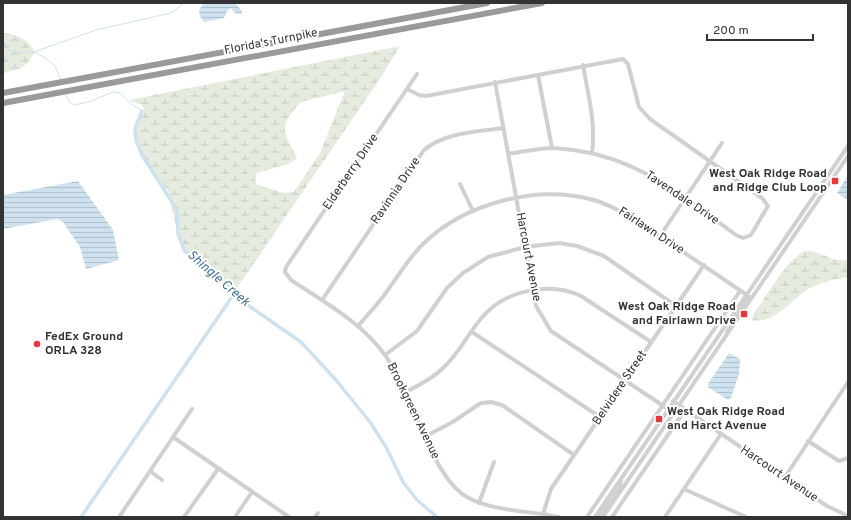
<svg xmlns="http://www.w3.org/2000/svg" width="851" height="520" font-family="Overpass,sans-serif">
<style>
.wetland{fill:url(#wetland-marsh);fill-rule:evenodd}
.water{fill:url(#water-rules)}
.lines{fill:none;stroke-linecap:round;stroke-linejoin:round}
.stream{stroke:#cee1ee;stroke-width:1}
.canal{stroke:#cee1ee;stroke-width:3.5}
.minor{stroke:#d0d0d0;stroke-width:4}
.highway{stroke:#9a9a9a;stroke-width:6}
.poi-dot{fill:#e9363d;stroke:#fff;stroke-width:1.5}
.labels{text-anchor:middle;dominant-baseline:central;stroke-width:4;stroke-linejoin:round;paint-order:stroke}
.street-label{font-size:12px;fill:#333;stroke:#fff}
.poi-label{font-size:12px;font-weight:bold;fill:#333;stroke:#fff;text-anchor:end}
.water-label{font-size:13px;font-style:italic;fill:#3e7298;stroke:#fff}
</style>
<defs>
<pattern id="wetland-marsh" width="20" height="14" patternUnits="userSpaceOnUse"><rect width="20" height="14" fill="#e5ecdf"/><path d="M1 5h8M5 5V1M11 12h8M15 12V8" fill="none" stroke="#c5cbc0"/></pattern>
<pattern id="water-rules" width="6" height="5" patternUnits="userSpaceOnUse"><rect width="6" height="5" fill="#cee1ee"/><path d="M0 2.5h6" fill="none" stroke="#b1c2cd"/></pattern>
</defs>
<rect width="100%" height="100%" fill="#fff"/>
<g class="wetland">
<path d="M3,33C14,33 30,40 34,51C29,67 18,70 3,73Z"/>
<path d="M400,46L379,80L235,291L195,261L184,249L178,235L168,191L152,171L140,149L135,125C137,119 150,112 141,105C138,102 132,103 129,100ZM345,91L320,153L294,192L285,193L257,185L255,178L257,173L288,164L297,159C295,152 292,149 289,142C279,124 289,116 301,102Z"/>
<path d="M804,251C823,250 827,262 848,260V277C836,279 824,281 812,287C793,296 776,325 752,320L754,313C769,294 784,263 804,251Z"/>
</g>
<g class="water">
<polygon points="204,3 235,3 242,11 242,14 235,13 231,8 227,11 224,18 204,22 200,16 199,10"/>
<polygon points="848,175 848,200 837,193"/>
<polygon points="78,181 113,230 119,260 86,269 80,247 63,222 57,219 3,229 3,195"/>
<polygon points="729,353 740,359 739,374 731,398 728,400 708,387 708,384"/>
</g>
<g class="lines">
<g class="stream">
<polyline points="3,47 14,53 34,52 44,57 55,66 61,80"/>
<polyline points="34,52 96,30 171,13 184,3"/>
<polyline points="66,94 69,102 74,105 88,102 113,92 120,93 131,104 142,111"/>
</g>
<g class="canal">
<polyline points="142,111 135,128 136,140 142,155 177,210 178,233 184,250 200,266 236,291 249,306 301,342 336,380 370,422 386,447 403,482 417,500 437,517"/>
<polyline points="81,517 236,291"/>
</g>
<g class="minor">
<path d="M583,65C588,94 596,123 592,153"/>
<path d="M417,74L286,267L285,272L291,280C324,302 361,322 385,355C412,392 431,477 467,497C490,511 532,511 559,517"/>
<polyline points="538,75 552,148"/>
<polyline points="495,82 536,306 551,331 674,413"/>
<path d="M407,89L419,95L426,96L623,59L628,64L639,107L650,119L762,198L768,206L751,235L743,238L736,235C676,191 631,152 553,148C539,148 522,152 508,154"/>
<polyline points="460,184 473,211"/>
<polyline points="660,236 722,143"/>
<path d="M322,300L424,150C446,132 476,132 503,128"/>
<path d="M358,326C366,317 374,308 382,298C396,280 406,261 422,245C464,203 537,184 594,200C607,204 618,210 630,216L747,295"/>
<polyline points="472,332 600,417"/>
<polyline points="727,332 749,297 747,295"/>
<polyline points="385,355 417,331 447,288 463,273 488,257 525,247 559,243 577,246 604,256 676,306"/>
<path d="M406,392C419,385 432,379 442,369C460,353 469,331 485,314C509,289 551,282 581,296L651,342"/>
<polyline points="673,401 827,506 848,516"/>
<polyline points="426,436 451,423 481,403 491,402 502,405 574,455"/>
<polyline points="173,437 289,517"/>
<polyline points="808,441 839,461 848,458"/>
<polyline points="150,471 162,480"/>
<polyline points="785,477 848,382"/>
<polyline points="684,489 746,517"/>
<polyline points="479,503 494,462"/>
<polyline points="543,514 551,489 704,265"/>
<polyline points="119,517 192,409"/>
<polyline points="184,517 218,469"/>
<polyline points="235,517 252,492"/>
<polyline points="315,517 318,513"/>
<polyline points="587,517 740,291"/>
<polyline points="595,517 848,146"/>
<polyline points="599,517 620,488 621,479"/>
<polyline points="603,517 848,156"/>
<polyline points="612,517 685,410"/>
<polyline points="665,517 721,434"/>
</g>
<g class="highway">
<polyline points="3,93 487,3"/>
<polyline points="3,103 542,3"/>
</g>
</g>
<g class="poi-dot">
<rect x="831" y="177" width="8" height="8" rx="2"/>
<rect x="740" y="310" width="8" height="8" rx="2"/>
<circle cx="37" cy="344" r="4"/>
<rect x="655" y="415" width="8" height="8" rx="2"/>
</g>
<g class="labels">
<g class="street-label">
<text transform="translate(271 42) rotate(-11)">Florida's Turnpike</text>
<text transform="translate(351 172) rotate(-56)">Elderberry Drive</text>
<text transform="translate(396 191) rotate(-56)">Ravinnia Drive</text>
<text transform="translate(682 198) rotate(34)">Tavendale Drive</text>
<text transform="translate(651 231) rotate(33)">Fairlawn Drive</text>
<text transform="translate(528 257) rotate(79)">Harcourt Avenue</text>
<text transform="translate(620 388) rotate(-56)">Belvidere Street</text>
<text transform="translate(413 411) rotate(64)">Brookgreen Avenue</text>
<text transform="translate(779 474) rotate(34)">Harcourt Avenue</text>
</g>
<g class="poi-label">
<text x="827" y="174">West Oak Ridge Road<tspan x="827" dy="14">and Ridge Club Loop</tspan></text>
<text x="736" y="307">West Oak Ridge Road<tspan x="736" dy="14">and Fairlawn Drive</tspan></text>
<text x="45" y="337" text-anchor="start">FedEx Ground<tspan x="45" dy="14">ORLA 328</tspan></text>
<text x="667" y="412" text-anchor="start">West Oak Ridge Road<tspan x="667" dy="14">and Harct Avenue</tspan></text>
</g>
<g class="water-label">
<text transform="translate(218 279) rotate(41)">Shingle Creek</text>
</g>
</g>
<rect width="851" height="520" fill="none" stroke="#333333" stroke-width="8"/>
<path d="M707 34v6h106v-6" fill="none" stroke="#333333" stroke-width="2"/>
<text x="713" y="34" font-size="12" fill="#333333" stroke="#ffffff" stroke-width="3" paint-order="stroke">200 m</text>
</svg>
